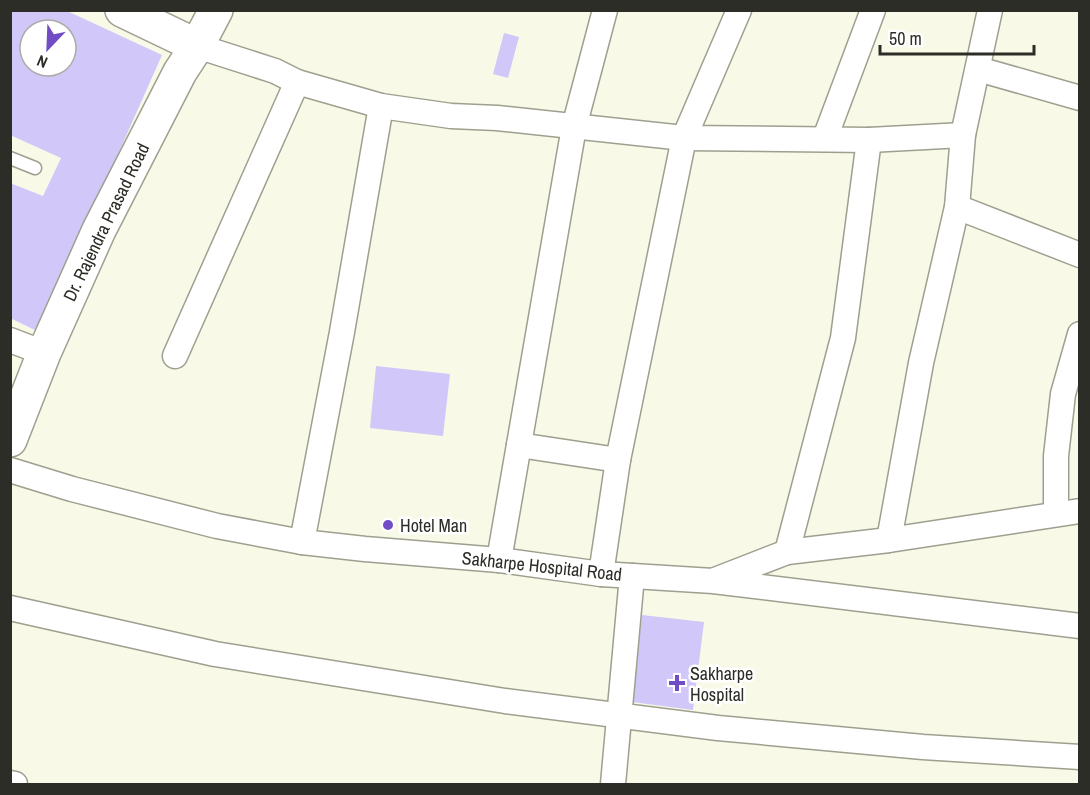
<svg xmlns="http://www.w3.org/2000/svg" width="1090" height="795" font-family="'Archivo Narrow',sans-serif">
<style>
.building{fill:#d1c8f9;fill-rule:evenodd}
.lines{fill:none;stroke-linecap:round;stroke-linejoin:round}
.service-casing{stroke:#9f9f8f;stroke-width:15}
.minor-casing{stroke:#9f9f8f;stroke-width:27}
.secondary-casing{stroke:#9f9f8f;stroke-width:36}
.service{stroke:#fff;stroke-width:12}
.minor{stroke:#fff;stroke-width:24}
.secondary{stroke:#fff;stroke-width:33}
.poi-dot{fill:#714cc5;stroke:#fff;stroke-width:2}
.labels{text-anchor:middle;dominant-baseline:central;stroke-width:5;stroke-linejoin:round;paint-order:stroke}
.street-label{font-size:18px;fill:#2d2d27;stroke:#fff}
.poi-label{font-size:18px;fill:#2d2d27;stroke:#fff;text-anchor:start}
</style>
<rect width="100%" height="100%" fill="#f9f9e8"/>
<g class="building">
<path d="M10,10H65L162,55L39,332L10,318V183L43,196L61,158L10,135ZM30,30H66V66H30Z"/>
<polygon points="504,33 519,37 508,78 493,74"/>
<polygon points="376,366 450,374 443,436 370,428"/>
<polygon points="642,615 704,622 693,710 632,702"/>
</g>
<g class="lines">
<defs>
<polyline id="service" points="10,158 35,168"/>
<g id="minor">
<polyline points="197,46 275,71 297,82 381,106 451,116 497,118 684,138 869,140 963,135"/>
<polyline points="978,69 1080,98"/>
<polyline points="825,138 873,10"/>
<polyline points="957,207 1080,255"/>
<polyline points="10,340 44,353"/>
<polyline points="175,356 297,82"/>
<polyline points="519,445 618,460"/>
<polyline points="10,470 72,489 217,526 302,542 365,549 499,560 601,574 713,581 1080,626"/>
<polyline points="1056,514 1056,456 1063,394 1080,334"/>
<polyline points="889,540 921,363 957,207 963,135 990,10"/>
<polyline points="302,542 342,332 381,106"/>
<polyline points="787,552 843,338 869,140"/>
<polyline points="499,560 574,127 605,10"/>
<polyline points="601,574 618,460 684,138 739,10"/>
<polyline points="715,580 787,552 889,540 1080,511"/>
<polyline points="10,608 215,654 505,701 718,728 923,747 1080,757"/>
<polyline points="10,783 15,784"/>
<polyline points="613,784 632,576"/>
</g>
<g id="secondary">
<polyline points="122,10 197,46"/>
<polyline points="10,440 44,353 99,230 180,72 197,46 216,10"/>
</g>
</defs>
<use href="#service" class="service-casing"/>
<use href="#minor" class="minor-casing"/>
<use href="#secondary" class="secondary-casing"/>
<use href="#service" class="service"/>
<use href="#minor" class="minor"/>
<use href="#secondary" class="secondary"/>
</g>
<g class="poi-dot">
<circle cx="388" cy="525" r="6"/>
<path d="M674 674h6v6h6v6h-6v6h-6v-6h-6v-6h6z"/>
</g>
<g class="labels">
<g class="street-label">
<text transform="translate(106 222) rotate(-64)">Dr. Rajendra Prasad Road</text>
<text transform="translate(542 566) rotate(6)">Sakharpe Hospital Road</text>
</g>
<g class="poi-label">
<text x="400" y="525">Hotel Man</text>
<text x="690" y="673">Sakharpe<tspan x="690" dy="21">Hospital</tspan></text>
</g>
</g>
<rect width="1090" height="795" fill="none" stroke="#2d2d27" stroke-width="24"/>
<g transform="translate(48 48) rotate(203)"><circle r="28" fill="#ffffff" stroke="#ababa9" stroke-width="1.5"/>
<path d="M0-4.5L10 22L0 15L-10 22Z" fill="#714cc5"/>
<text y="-9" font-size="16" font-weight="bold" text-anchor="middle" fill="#2d2d27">N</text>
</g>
<path d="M880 45v9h154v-9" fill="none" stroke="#2d2d27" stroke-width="3"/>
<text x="889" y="45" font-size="18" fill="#2d2d27" stroke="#ffffff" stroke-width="4.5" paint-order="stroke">50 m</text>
</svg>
